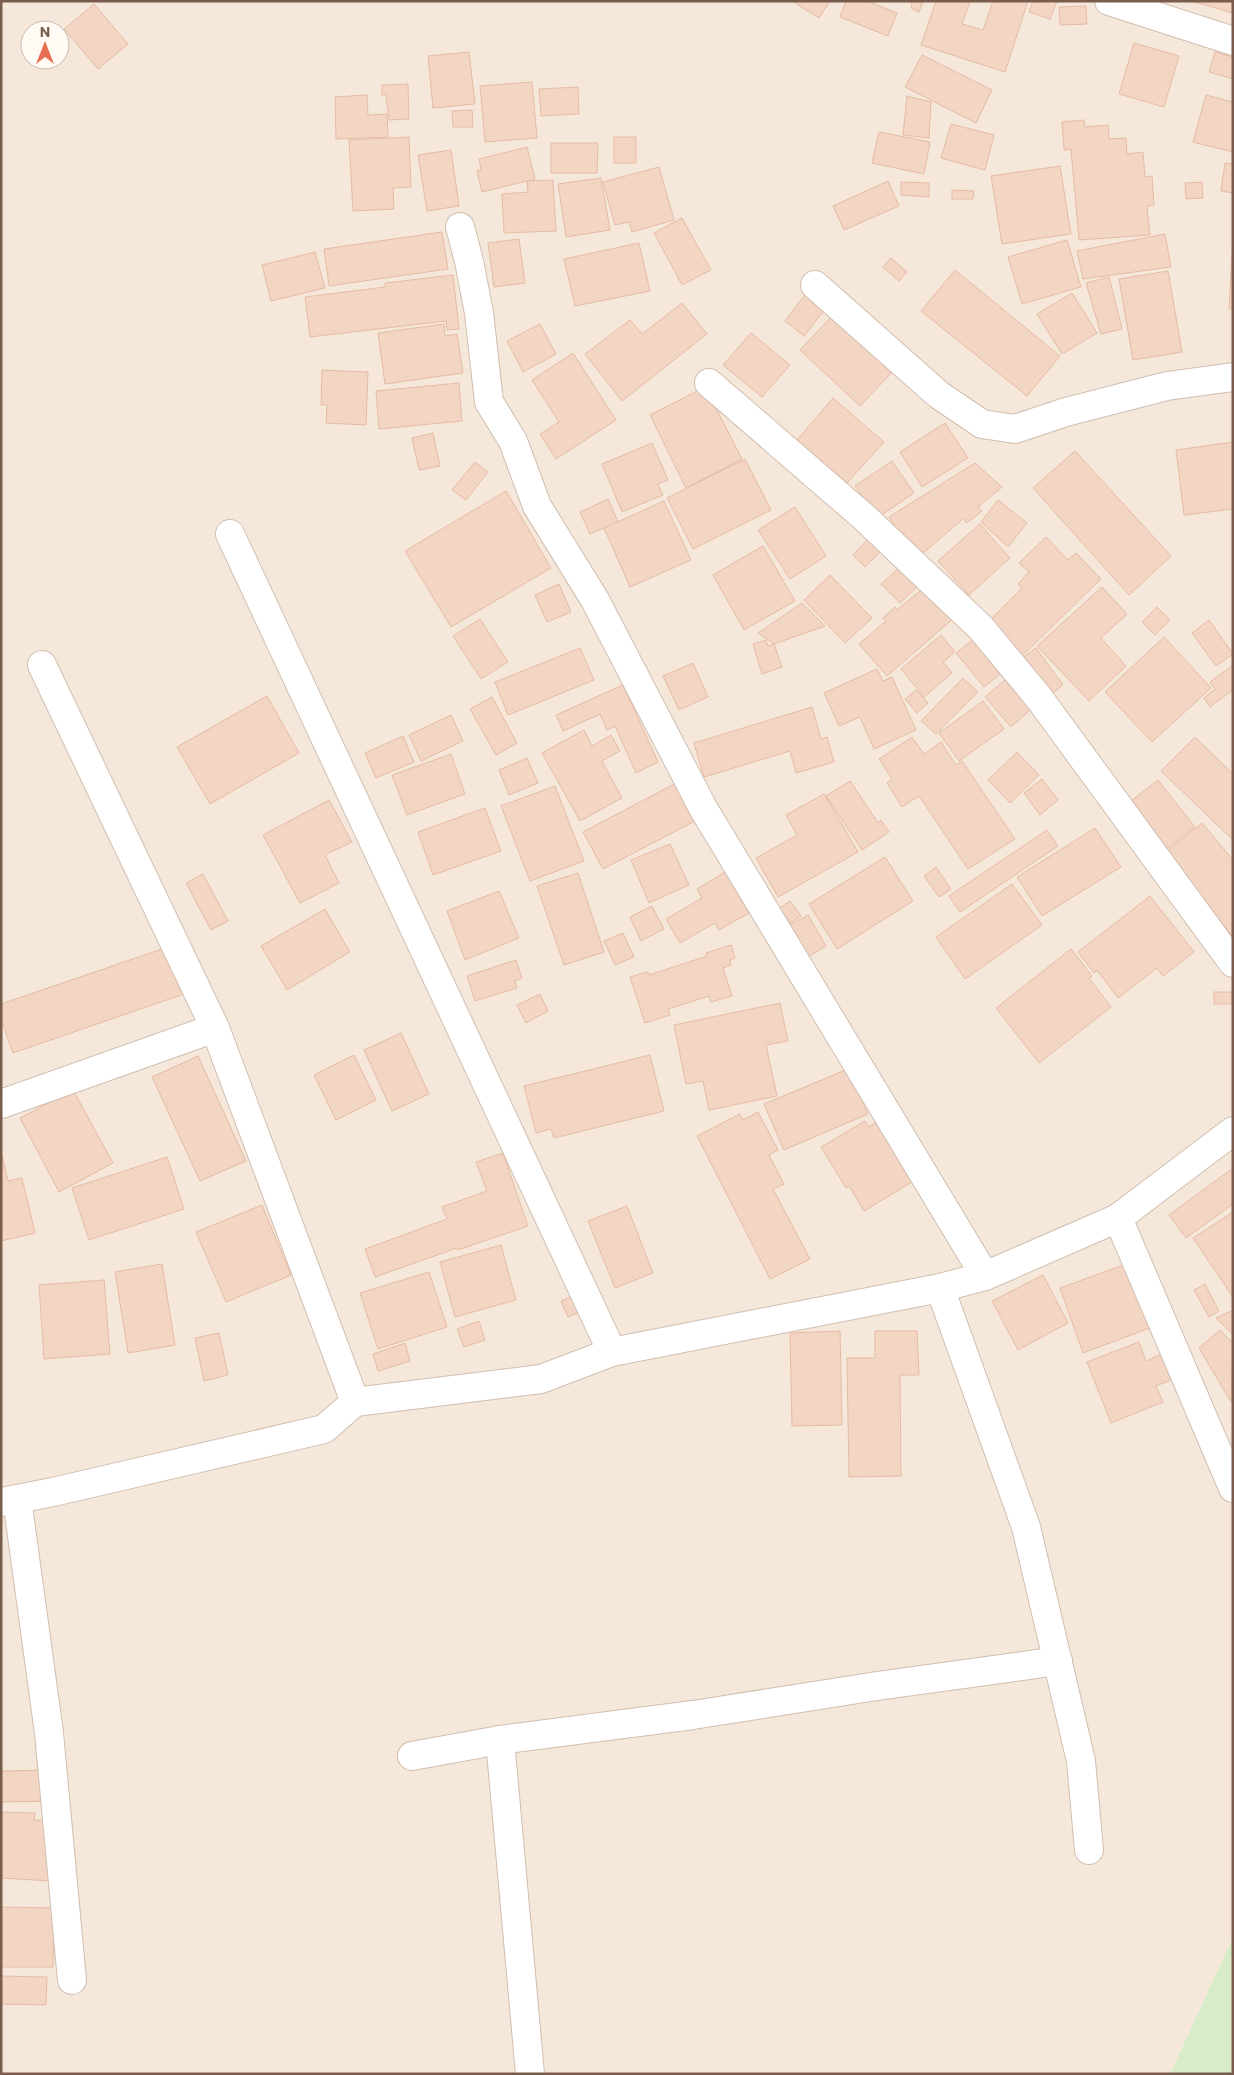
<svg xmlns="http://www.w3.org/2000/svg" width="1234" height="2075" font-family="Commissioner,sans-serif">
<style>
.residential{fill:#f5e8da;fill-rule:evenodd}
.green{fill:#d8ecc9}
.building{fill:#f3d5c3;stroke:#e6bba3}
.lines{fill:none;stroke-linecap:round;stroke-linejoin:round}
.minor-casing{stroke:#d1beb0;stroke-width:30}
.minor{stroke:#fff;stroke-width:28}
</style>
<rect width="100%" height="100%" fill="#fdf6ec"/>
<path class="residential" d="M1,1H1233V1937L1170,2074H1ZM30,30H60V60H30Z"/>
<polygon class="green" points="1233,1937 1233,2074 1170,2074"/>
<g class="building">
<polygon points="792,1 830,1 819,18"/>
<polygon points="846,1 867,1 897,13 888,36 840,17"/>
<polygon points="908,1 923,1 919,12 911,8 912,3"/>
<polygon points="936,1 970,1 962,24 983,30 993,1 1028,1 1005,72 921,45"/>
<polygon points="1033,1 1057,1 1050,19 1029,12"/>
<polygon points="1191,1 1233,1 1233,13"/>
<polygon points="94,4 128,44 98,69 64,29"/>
<polygon points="1086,6 1087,24 1060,25 1059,7"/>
<polygon points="1134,43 1179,56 1164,107 1119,94"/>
<polygon points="469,52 475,104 433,108 428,56"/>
<polygon points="1215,52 1233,57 1233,79 1209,72"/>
<polygon points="922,55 992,90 976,123 905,87"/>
<polygon points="532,82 537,138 485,142 480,86"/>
<polygon points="408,84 409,119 389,120 386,95 382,95 382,85"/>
<polygon points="578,87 579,114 541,116 539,89"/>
<polygon points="367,95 368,115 387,114 388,137 336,139 335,97"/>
<polygon points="1206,95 1233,102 1233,152 1193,142"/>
<polygon points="907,96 931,102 929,138 903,135"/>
<polygon points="472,110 473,127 453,127 452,111"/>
<polygon points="1084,120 1085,127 1108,125 1109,139 1126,138 1127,154 1143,152 1145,177 1152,176 1154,205 1147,206 1150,235 1079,240 1071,149 1064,150 1062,122"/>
<polygon points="951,124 994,135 985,170 941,158"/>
<polygon points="879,132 930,142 924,174 872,163"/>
<polygon points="409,137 411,187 393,188 394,209 353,211 349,140"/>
<rect x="614" y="137" width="22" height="26"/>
<polygon points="551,143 598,143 597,173 551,173"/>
<polygon points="527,147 535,179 482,192 477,171 481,170 479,159"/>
<polygon points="451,150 459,206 427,211 418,155"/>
<polygon points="1225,163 1233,164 1233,193 1221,191"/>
<polygon points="1060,166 1071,234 1002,244 991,176"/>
<polygon points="659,167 674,220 632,232 629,222 615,225 603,182"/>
<polygon points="601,178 610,230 566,237 558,184"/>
<polygon points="553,180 556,231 504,233 502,194 528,192 527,181"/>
<polygon points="888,181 899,206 844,230 833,206"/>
<polygon points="901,182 929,183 929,197 901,195"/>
<polygon points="1202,182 1203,198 1186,199 1185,183"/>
<polygon points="952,190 974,191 973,199 952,199"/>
<polygon points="682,218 711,270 682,285 654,233"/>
<polygon points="442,232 448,269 329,286 324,249"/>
<polygon points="1165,234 1171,267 1083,279 1077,251"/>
<polygon points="519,239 525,283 494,287 488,243"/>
<polygon points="1067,240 1081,287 1022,304 1008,257"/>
<polygon points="639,243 650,291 575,306 564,259"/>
<polygon points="315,252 325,288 271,301 262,265"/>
<polygon points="1232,253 1233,254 1233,309 1229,309"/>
<polygon points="891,258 907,272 899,281 883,267"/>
<polygon points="955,270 1060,356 1027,396 921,311"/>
<polygon points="1168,271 1182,352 1133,360 1119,279"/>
<polygon points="453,275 459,329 447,330 446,321 310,337 305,297 385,287 385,283"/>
<polygon points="1109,277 1122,329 1101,334 1086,283"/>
<polygon points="806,293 826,308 804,336 785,321"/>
<polygon points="1072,293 1097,333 1062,354 1037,314"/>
<polygon points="682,303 707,334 622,401 585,354 630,320 642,334"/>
<polygon points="836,312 896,368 860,406 800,350"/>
<polygon points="444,324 445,336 457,334 463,373 385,384 378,333"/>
<polygon points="540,324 556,354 523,372 507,341"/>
<polygon points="751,333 790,365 762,397 723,365"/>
<polygon points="573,353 616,420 556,459 540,434 559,422 532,380"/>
<polygon points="322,370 368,372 366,425 326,423 327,405 321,405"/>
<polygon points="459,383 462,421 379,429 376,391"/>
<polygon points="705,387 742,459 686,488 650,415"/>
<polygon points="833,398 884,442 847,483 797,440"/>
<polygon points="945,423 968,458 922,487 900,452"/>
<polygon points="433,433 440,466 419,470 412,438"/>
<polygon points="1233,442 1233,509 1184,515 1176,450"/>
<polygon points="652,443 668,480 658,484 663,495 622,512 602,464"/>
<polygon points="1075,451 1171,556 1129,595 1033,488"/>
<polygon points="745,459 771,510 693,549 667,498"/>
<polygon points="892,461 914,493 877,518 855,486"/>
<polygon points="475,462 488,472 466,500 452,490"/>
<polygon points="975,463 1002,487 978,507 982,511 967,523 963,519 916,559 889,517"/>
<polygon points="506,491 551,568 451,627 405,551"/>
<polygon points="608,499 618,522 590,534 580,512"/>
<polygon points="998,500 1027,523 1008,547 981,522"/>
<polygon points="664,501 691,560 630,587 604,528"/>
<polygon points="795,507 826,556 790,579 758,530"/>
<polygon points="980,524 1010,558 969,595 938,561"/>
<polygon points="1046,537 1068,560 1076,553 1101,579 1022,656 988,622 1022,588 1018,584 1029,572 1019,563"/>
<polygon points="869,538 881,551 865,567 853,555"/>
<polygon points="763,546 795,601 744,630 713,575"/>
<polygon points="908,560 925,579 900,603 881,584"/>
<polygon points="830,575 872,618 845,643 804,600"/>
<polygon points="559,584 571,612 547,622 535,595"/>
<polygon points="926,586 954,618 887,676 859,644 886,621 883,618 895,607 897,610"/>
<polygon points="1102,587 1127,614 1101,638 1126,666 1089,701 1037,646"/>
<polygon points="802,603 825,626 774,644 758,633"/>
<polygon points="1157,607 1170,620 1155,635 1142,622"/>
<polygon points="480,619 508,662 481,679 453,636"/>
<polygon points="1209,620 1233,654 1216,666 1192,633"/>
<polygon points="941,635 955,652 943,662 952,673 924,697 901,669"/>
<polygon points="978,636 1005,670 984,687 956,653"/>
<polygon points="1164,637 1211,688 1152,742 1105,692"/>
<polygon points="766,640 768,646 774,644 782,667 762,674 753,644"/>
<polygon points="580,648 594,680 508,715 495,682"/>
<polygon points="1036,648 1063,685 1046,698 1018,661"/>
<polygon points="693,663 708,697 679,710 663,676"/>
<polygon points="1233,665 1233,690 1210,707 1204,698 1215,689 1210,682"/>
<polygon points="877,669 883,681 892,677 916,730 874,749 860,717 839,726 824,693"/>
<polygon points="1013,673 1038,703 1011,727 985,697"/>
<polygon points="963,678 978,692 936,734 921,721"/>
<polygon points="623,685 658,762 636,773 615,726 607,730 600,714 563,731 556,715"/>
<polygon points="916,690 928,703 917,713 905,699"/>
<polygon points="267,696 299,753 210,804 177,747"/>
<polygon points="492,697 517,743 496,755 470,709"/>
<polygon points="983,701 1004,729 959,761 939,733"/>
<polygon points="812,707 821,739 827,737 834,762 796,773 790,751 704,777 694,743"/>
<polygon points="451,715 463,741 421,761 409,735"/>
<polygon points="584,730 592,746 611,735 620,751 602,761 622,798 580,821 542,753"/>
<polygon points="403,736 414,762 376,778 365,753"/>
<polygon points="912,737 924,754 941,742 956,765 962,761 1015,839 968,869 919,796 902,807 887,783 892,779 879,759"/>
<polygon points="1195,737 1233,774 1233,840 1161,771"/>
<polygon points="1017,752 1039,775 1010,803 988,780"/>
<polygon points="451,754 465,794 407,815 392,775"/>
<polygon points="527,758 538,783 509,795 499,770"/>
<polygon points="1042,779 1058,800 1040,815 1024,793"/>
<polygon points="1158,780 1195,827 1164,851 1127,804"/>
<polygon points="850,781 878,823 881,820 889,832 862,850 826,796"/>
<polygon points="678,782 697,820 603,869 583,832"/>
<polygon points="555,786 584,861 530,881 501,806"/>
<polygon points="824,794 858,852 778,897 756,858 797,835 786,815"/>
<polygon points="329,800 352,842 325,855 339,883 300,903 263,835"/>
<polygon points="485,808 501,851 433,875 418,832"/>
<polygon points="1202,823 1233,860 1233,937 1165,853"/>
<polygon points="1095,828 1121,867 1042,916 1017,877"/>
<polygon points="1047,830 1058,846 960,912 949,896"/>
<polygon points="670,844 689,885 649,903 631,860"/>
<polygon points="885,857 913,901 837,949 809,904"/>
<polygon points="936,867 951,889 939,897 924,876"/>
<polygon points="725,872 749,913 719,930 715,923 680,943 666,919 702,898 697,889"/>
<polygon points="578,873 604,952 564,965 537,886"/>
<polygon points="203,874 228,921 211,930 186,883"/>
<polygon points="1012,884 1042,925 965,979 936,937"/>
<polygon points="499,891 519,938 465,960 447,911"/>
<polygon points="1150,896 1194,952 1163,976 1157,968 1118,998 1097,970 1094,973 1078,952"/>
<polygon points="790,901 801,916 790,923 780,908"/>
<polygon points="652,906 664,929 641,941 630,917"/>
<polygon points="325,909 350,952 287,990 261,946"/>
<polygon points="808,915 826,946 806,958 788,926"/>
<polygon points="623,933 634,957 615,965 604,941"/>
<polygon points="731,945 735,958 730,960 731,965 723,968 732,996 711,1002 709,996 668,1009 670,1015 645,1023 630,977 648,972 649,975 707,956 706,953"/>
<polygon points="168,947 184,994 13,1053 1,1019 1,1004"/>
<polygon points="1071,949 1092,976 1089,978 1111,1007 1039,1063 996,1008"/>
<polygon points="516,960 522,978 515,981 517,988 475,1001 467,976"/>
<rect x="1214" y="992" width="18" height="12"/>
<polygon points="540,994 548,1011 526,1023 517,1005"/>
<polygon points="780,1003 788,1041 766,1045 777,1096 709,1110 703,1081 686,1084 674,1025"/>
<polygon points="401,1033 429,1094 392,1111 364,1050"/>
<polygon points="354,1055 376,1100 336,1120 314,1075"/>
<polygon points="650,1055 664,1111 554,1138 551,1129 536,1133 524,1086"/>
<polygon points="198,1056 246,1161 200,1181 152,1077"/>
<polygon points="848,1069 868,1114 784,1150 764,1104"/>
<polygon points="73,1090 113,1163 59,1192 20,1118"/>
<polygon points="758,1112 778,1150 769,1155 784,1184 773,1189 810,1259 770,1279 697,1136 740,1114 743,1120"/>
<polygon points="881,1119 917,1179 864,1211 849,1186 846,1188 821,1147 865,1121 869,1127"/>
<polygon points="503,1153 528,1226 458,1250 457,1248 375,1277 365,1249 447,1219 442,1207 487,1191 476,1162"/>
<polygon points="2,1155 8,1181 22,1178 35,1233 1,1241"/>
<polygon points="167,1157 184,1209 89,1240 72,1188"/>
<polygon points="1233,1168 1233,1204 1186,1238 1169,1215"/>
<polygon points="262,1205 291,1275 226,1302 196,1232"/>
<polygon points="627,1206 653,1273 615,1288 588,1221"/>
<polygon points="1233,1212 1233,1297 1193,1238"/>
<polygon points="501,1245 516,1300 455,1317 440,1262"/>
<polygon points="162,1264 175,1345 128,1353 115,1272"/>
<polygon points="1126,1264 1150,1328 1083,1353 1060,1288"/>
<polygon points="429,1272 447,1327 378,1349 360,1293"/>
<polygon points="1043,1275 1068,1323 1018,1350 992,1301"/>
<polygon points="104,1280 110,1354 44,1359 39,1285"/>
<polygon points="1205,1284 1219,1311 1209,1317 1194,1290"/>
<polygon points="580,1293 587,1309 568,1317 561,1301"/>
<polygon points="1233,1310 1233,1335 1216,1318"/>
<polygon points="479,1321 485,1340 464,1347 457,1329"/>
<polygon points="1220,1330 1233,1343 1231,1402 1199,1348"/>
<polygon points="840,1331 842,1425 792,1426 790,1333"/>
<polygon points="875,1331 917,1331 919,1375 900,1375 901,1476 849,1477 847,1358 875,1358"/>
<polygon points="219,1333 228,1375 204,1381 195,1338"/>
<polygon points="1139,1342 1146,1361 1161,1354 1171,1380 1156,1386 1163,1402 1111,1423 1087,1362"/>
<polygon points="405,1343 410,1361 378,1371 373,1354"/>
<polygon points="54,1770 55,1801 1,1802 1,1771"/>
<polygon points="1,1812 35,1813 34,1820 53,1821 50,1881 1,1878"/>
<polygon points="1,1907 54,1908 53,1967 1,1967"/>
<polygon points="1,1976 47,1977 46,2005 1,2004"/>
</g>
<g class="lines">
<defs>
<g id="minor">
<polyline points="1109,1 1233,41"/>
<polyline points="460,227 469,261 479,313 489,402 513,441 537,506 595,600 703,808 985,1276"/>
<polyline points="815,285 939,395 982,424 1015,429 1066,412 1167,386 1233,377"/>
<polyline points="709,383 865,518 981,628 1039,698 1233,963"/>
<polyline points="230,534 612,1352"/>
<polyline points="42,665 215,1028 355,1402"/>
<polyline points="1,1104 215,1028"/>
<polyline points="1118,1218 1233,1488"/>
<polyline points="940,1288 1026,1527 1081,1761 1089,1850"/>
<polyline points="17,1499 49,1733 72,1980"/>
<polyline points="1,1502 53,1492 324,1429 355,1402 541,1379 612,1352 940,1288 985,1276 1118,1218 1233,1131"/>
<polyline points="500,1740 530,2074"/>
<polyline points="412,1756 500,1740 693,1715 877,1686 1058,1661"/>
</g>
</defs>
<use href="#minor" class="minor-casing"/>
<use href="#minor" class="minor"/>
</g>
<rect width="1234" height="2075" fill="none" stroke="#7a5c4d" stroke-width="5"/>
<g transform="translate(45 45)"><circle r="24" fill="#fffaf3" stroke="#cabbb1"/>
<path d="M0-4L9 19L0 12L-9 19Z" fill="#e76f51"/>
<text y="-8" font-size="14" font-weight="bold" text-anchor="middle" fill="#7a5c4d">N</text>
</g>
</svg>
